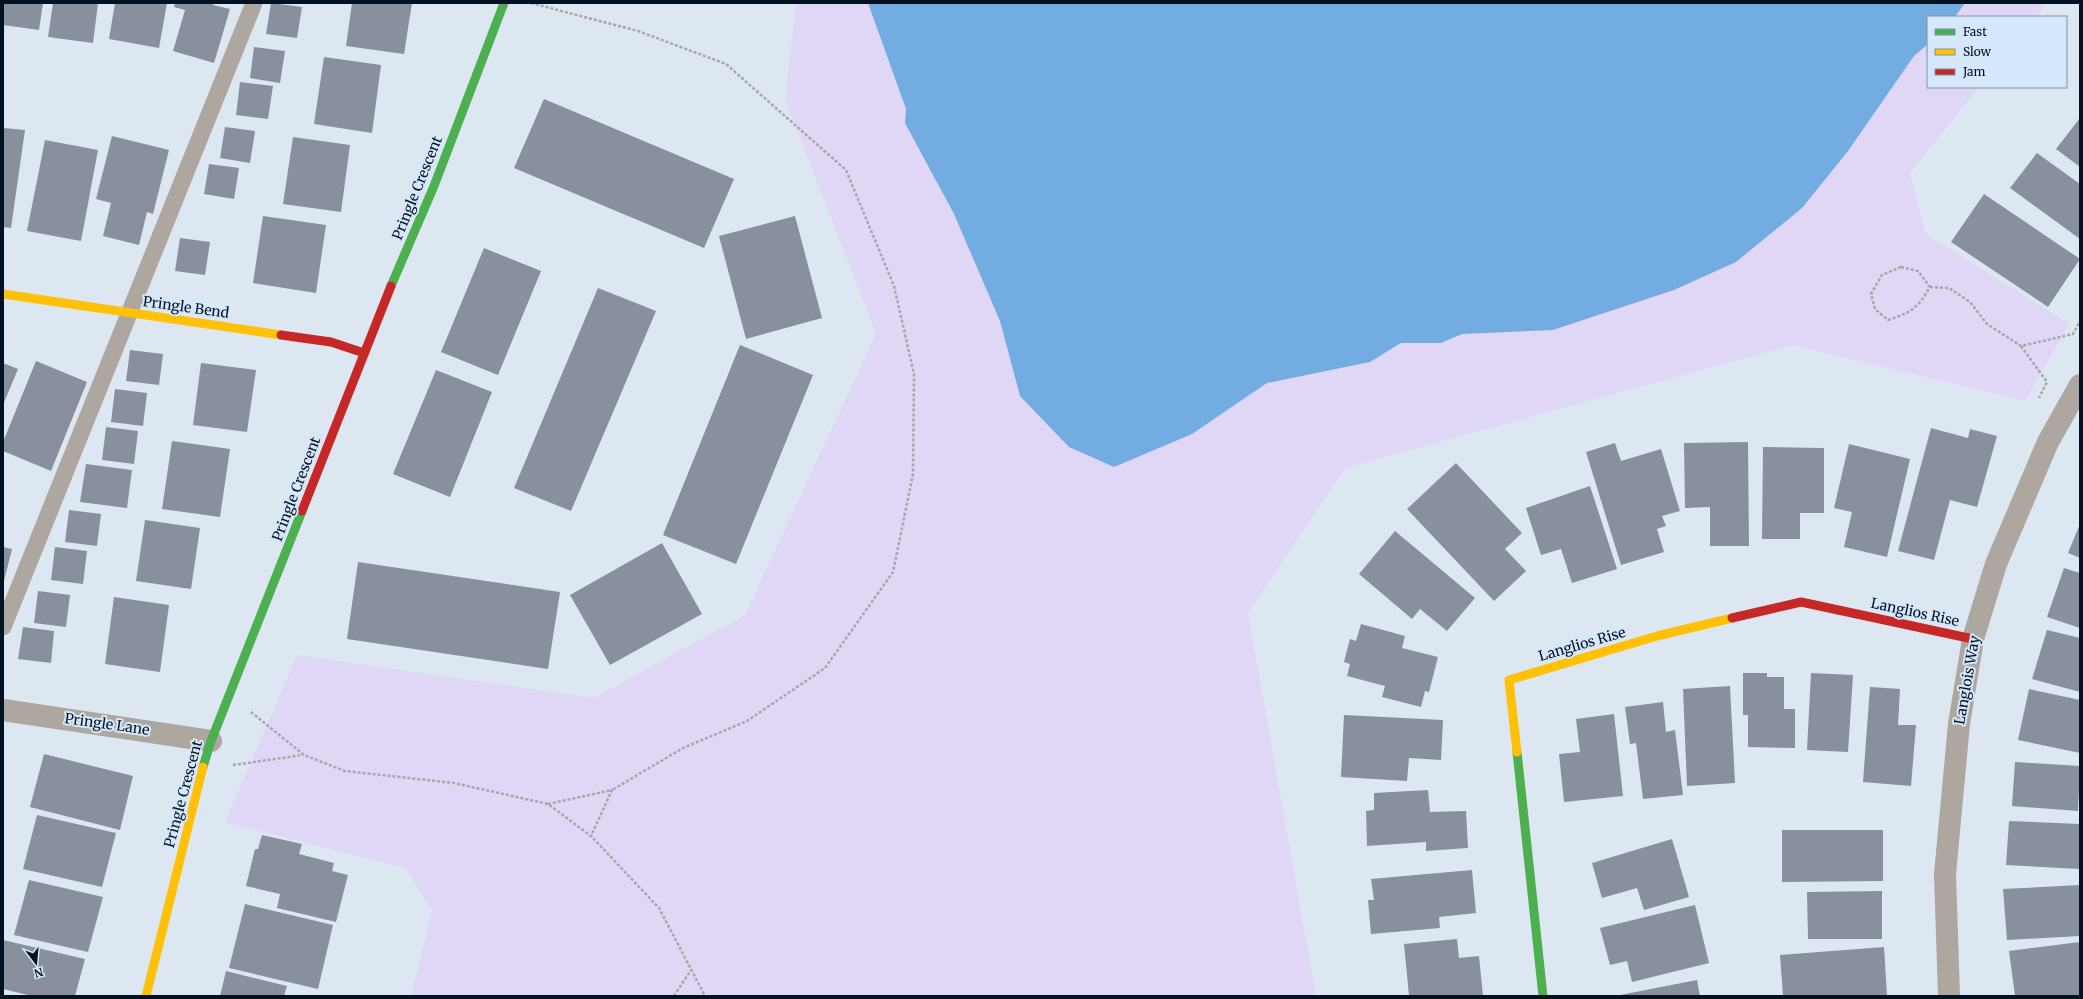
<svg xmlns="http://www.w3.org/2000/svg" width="2083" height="999" font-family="Merriweather,serif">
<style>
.green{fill:#e0d6f6}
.water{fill:#72ace1}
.building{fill:#888f9d}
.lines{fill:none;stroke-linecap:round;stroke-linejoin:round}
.path{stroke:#a9a7a5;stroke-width:2.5;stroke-dasharray:3 2;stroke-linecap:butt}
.lane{stroke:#ada7a0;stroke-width:17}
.street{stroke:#ada7a0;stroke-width:22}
.fast{stroke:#4caf50;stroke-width:9}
.slow{stroke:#ffc107;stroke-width:9}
.jam{stroke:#c62828;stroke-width:9}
.labels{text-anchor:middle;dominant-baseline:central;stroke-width:4;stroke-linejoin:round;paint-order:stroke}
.street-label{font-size:14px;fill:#031222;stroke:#d5e7fa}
</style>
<rect width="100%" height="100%" fill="#dde7f2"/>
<g class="green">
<polygon points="796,3 868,3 906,109 906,123 954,214 1000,321 1020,396 1192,434 1267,383 1370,362 1401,343 1441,343 1462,334 1553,330 1674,290 1736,262 1848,151 1914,56 1928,44 1928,87 1979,87 1910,173 1926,234 2069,324 2025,401 1793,345 1345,468 1248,613 1316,996 411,996 432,911 405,868 225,822 297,655 594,698 745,615 876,334 785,99"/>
<polygon points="1965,3 2047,3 2036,17 1955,17"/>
</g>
<polygon class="water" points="868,3 1965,3 1955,17 1928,17 1928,44 1914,56 1848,151 1802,208 1736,262 1674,290 1553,330 1462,334 1441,343 1401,343 1370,362 1267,383 1192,434 1114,467 1069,447 1020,396 1000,321 954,214 905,123 906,109"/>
<g class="building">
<polygon points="3,3 43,3 39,30 3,25"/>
<polygon points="53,3 98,3 93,43 48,37"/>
<polygon points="115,3 167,3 159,48 109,39"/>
<polygon points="175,3 214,3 213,5 230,9 214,63 173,51 185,10 174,7"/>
<polygon points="271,3 302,7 297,38 266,34"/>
<polygon points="352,3 412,3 404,54 346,46"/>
<polygon points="254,47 285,51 280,83 250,78"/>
<polygon points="324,57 381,65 372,133 314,124"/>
<polygon points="240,82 273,86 268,119 236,115"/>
<polygon points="544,99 734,179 704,248 514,168"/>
<polygon points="2080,118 2080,167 2056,149"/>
<polygon points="225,127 255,131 250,163 220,158"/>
<polygon points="3,128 25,130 11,228 3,227"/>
<polygon points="112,136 169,150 153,214 147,212 139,245 103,236 111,203 96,199"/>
<polygon points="293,137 350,145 341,212 283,204"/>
<polygon points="45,140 98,150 81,241 27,231"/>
<polygon points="2037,153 2080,184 2080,239 2010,188"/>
<polygon points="209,164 239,168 234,199 204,194"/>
<polygon points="1984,194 2080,259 2048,307 1951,242"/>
<polygon points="263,216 326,225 316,293 253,283"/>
<polygon points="795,216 822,318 746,339 719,236"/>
<polygon points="180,238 210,242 205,275 175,271"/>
<polygon points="484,248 541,271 498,375 441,352"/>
<polygon points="598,288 656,311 571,511 514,488"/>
<polygon points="740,345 813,375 736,564 663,535"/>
<polygon points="130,350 163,354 159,385 126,381"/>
<polygon points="36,361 87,382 51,471 3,451 3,442"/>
<polygon points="3,363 18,369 3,405"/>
<polygon points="201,363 256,370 247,432 193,425"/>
<polygon points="436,370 492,392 450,497 393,474"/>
<polygon points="115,389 147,393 143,426 111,422"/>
<polygon points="106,427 138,431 134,464 102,460"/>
<polygon points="1931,428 1968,438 1970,429 1997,436 1977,507 1950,500 1934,560 1898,551"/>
<polygon points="172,441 230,449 220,517 162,509"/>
<polygon points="1748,442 1749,546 1710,546 1710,507 1685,508 1684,443"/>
<polygon points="1615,443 1621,461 1661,449 1680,511 1662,516 1666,526 1657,529 1664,552 1621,565 1586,452"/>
<polygon points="1849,444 1910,459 1887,557 1844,547 1852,512 1834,508"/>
<polygon points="1763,447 1824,448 1824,513 1800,513 1800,539 1762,539"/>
<polygon points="1456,463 1522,533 1505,549 1526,571 1494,601 1407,509"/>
<polygon points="86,464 132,470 127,508 80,502"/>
<polygon points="1590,486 1617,569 1572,583 1561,549 1541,555 1526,508"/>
<polygon points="69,510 101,514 97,546 65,542"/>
<polygon points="145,520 200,528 191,589 136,581"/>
<polygon points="2080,524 2080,558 2068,553"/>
<polygon points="1395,531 1475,598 1447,631 1420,609 1412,619 1359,574"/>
<polygon points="662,543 702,614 610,665 570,595"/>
<polygon points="3,547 12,549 4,581 3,581"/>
<polygon points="55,547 87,551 83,584 51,580"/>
<polygon points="358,562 560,592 548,669 347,639"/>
<polygon points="2064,568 2080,573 2080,628 2047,617"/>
<polygon points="38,591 70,595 66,627 34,623"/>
<polygon points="114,597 169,605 160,672 105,664"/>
<polygon points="1361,624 1405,636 1402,648 1438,657 1429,692 1425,691 1421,707 1382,697 1385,686 1347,676 1350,664 1344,662 1350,639 1356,641"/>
<polygon points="23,627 54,631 51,663 18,659"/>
<polygon points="2047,630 2080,638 2080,692 2032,679"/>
<polygon points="1743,673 1767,673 1767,677 1784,677 1784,709 1795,709 1795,748 1748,747 1748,715 1743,715"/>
<polygon points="1811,673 1853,675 1848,752 1807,750"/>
<polygon points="1730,686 1735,783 1687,786 1683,689"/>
<polygon points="1870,687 1900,689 1898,725 1916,725 1911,786 1863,782"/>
<polygon points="2029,689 2080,700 2080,753 2018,740"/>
<polygon points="1663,702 1666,732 1675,730 1683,795 1643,799 1636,743 1630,744 1625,707"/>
<polygon points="1614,714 1623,796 1564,802 1559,754 1580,752 1576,719"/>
<polygon points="1344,715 1443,720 1441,760 1409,758 1407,781 1341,777"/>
<polygon points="44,754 133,776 120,830 30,807"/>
<polygon points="2015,762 2080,766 2078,811 2012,806"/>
<polygon points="1428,790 1430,812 1466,811 1468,848 1426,851 1426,842 1367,846 1366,811 1374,810 1374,793"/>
<polygon points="37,815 116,833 102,887 23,869"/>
<polygon points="2009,821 2080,824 2080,869 2006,865"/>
<polygon points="1782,830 1883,830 1883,881 1782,882"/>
<polygon points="262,835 302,844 299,854 334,863 332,871 348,875 336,922 277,908 280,894 246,886 255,849 258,849"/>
<polygon points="1672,839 1689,897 1644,910 1637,888 1602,898 1592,863"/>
<polygon points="1472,870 1476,913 1439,917 1440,928 1371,934 1368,900 1374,900 1371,879"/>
<polygon points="29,880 103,897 88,952 14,935"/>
<polygon points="2080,885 2080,936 2007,940 2003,889"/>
<polygon points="1882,891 1882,939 1808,939 1807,892"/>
<polygon points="245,904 333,925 318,989 229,968"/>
<polygon points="1695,905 1709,963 1632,982 1627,961 1610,965 1600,928"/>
<polygon points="1457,939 1459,958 1479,956 1483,996 1409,996 1404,944"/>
<polygon points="3,940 85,959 75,996 32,996 3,989"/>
<polygon points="2080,942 2080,996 2015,996 2009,951"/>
<polygon points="1884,947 1887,996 1783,996 1780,955"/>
<polygon points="226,971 287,986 284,996 220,996"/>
<polygon points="1697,980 1700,996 1621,996 1620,995"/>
</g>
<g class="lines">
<g class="path">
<polyline points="531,3 638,31 726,64 846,170 894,286 914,374 913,474 893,572 825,668 747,721 683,748 612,790"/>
<path d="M1901,267L1918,271L1930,287C1917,309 1912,312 1888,320L1875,309L1871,294L1882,275Z"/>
<polyline points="1930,287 1949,288 1970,302 1987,324 2021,346 2073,334 2079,323 2080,324"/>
<polyline points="2021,346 2047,382 2039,398"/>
<polyline points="251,712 304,755 345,771 454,783 548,804 591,836 659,908 705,996"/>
<polyline points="233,765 303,755"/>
<polyline points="548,804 612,790 591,836"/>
<polyline points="674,996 691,970"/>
</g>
<polyline class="lane" points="3,627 254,3"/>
<g class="street">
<polyline points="3,710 211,741"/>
<polyline points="1949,996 1945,874 1959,724 1973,639 1996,564 2048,442 2080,385"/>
</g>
<g class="fast">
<polyline points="391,286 434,186 504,3"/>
<polyline points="1517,752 1543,996"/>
<polyline points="203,767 211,741 302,511"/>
</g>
<g class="slow">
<polyline points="3,294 281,335"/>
<polyline points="1517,752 1509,680 1657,636 1732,618"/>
<polyline points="146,996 203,767"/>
</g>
<g class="jam">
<polyline points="281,335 331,342 364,353"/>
<polyline points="302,511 391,286"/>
<polyline points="1732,618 1801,602 1973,639"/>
</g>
</g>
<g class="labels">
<g class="street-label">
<text transform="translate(417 188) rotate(-68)">Pringle Crescent</text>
<text transform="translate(186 307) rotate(8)">Pringle Bend</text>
<text transform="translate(296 489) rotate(-69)">Pringle Crescent</text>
<text transform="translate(1915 612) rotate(12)">Langlios Rise</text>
<text transform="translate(1582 644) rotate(-16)">Langlios Rise</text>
<text transform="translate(1967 680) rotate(-80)">Langlois Way</text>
<text transform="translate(107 724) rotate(8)">Pringle Lane</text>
<text transform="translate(183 794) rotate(-75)">Pringle Crescent</text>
</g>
</g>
<rect width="2083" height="999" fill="none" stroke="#031222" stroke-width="8"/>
<rect x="1927" y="16" width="140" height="72" fill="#d5e7fa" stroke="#8192a4"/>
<rect x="1935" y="29" width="20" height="6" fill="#4caf50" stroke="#8192a4"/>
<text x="1963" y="36" font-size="12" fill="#031222">Fast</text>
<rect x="1935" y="49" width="20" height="6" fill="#ffc107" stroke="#8192a4"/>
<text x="1963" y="56" font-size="12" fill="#031222">Slow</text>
<rect x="1935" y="69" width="20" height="6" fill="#c62828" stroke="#8192a4"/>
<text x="1963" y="76" font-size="12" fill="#031222">Jam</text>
<g transform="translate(36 963) rotate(164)" stroke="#d5e7fa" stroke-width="3" paint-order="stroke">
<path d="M0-3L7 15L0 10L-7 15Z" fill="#031222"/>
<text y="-6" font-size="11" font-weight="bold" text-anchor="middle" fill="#031222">N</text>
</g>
</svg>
